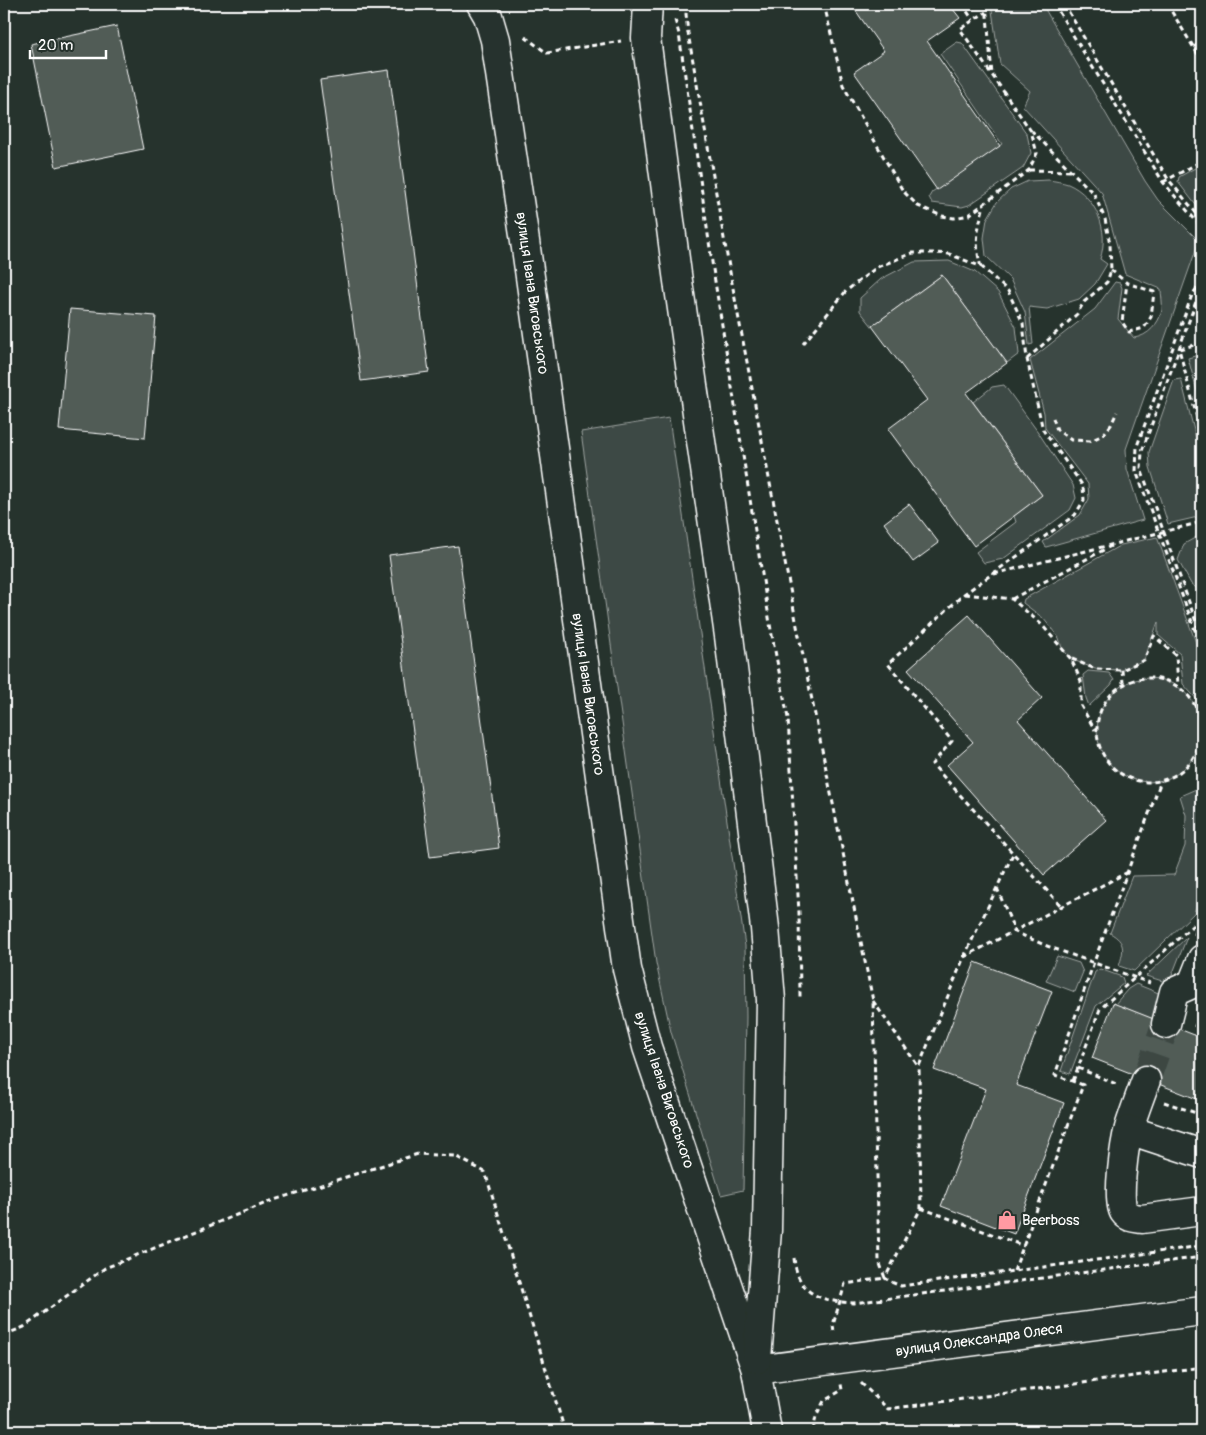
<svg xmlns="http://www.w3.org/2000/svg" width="1206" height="1435" font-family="Pangolin,sans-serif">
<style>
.green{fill:#3e4944;stroke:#9ea4a2}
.building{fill:#515c57;stroke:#fff}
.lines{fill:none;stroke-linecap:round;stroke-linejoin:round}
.minor-tunnel{stroke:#3c4742;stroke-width:28;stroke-dasharray:28 14;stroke-linecap:butt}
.minor-casing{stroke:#fff;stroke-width:31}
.major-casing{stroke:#fff;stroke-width:31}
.path{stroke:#fff;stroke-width:3;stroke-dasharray:5 4;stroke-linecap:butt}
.minor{stroke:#26332d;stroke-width:28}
.major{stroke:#26332d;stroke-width:28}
.labels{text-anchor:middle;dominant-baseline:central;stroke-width:4.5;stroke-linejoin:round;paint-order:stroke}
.street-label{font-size:15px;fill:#fff;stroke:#26332d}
.poi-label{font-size:15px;fill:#fff;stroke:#26332d;text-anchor:start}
</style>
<rect width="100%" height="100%" fill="#26332d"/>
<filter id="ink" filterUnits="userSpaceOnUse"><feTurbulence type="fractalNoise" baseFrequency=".02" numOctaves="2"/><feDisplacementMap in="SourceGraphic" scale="10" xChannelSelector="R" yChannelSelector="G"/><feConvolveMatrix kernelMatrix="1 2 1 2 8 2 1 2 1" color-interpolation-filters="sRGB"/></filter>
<g filter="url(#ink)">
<g class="green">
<path d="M991,4H1042L1145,181L1158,200L1199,241L1126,449L1127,469L1143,520L1046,547L1043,542L1080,515L1089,499L1088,484L1045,428L1044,413L1030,360L1095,309L1115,282L1120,283L1122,288L1118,319L1134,338C1148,336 1159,324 1162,310C1163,303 1161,295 1161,289L1125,274L1102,193L1023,106L1030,91L1000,64Z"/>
<polygon points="957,42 962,43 1027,134 1031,153 1023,168 969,205 962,207 932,203 929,197 932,192 1002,144 940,54"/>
<polygon points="1202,164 1202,213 1178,182 1179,177"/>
<path d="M1049,180C1055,181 1062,182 1068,184C1096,196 1110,231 1100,259L1107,264L1095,284L1079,299L1047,309L1029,307L1033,344L1029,345L1025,312L1010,279L986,256L984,238L987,219L997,202L1011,189L1028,181Z"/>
<polygon points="949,261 975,272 998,292 1016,327 1019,354 1007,363 942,275 872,326 860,311 860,298 881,279 914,262"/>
<polygon points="1202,354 1202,410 1188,358"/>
<polygon points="1181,379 1202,462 1202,516 1168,524 1150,467 1149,452 1174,380"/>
<polygon points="1004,385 1038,432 1073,485 1076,498 1070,510 1003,559 984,563 976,552 1016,522 1014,516 1042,495 973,402 992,387"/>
<polygon points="669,418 745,946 746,1017 743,1190 721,1195 671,1032 656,963 581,432"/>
<polygon points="1202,534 1202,592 1191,584 1178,560 1184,544"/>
<polygon points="1157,537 1202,659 1202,715 1200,703 1183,684 1180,654 1158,635 1158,622 1144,660 1122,670 1095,669 1071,659 1062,648 1059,638 1043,618 1023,603 1024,599 1121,545"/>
<polygon points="1088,671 1109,673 1114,680 1111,685 1089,706 1086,698 1083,675"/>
<circle cx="1149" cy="730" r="52"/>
<path d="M1202,784V890L1194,913L1134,971L1119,966C1124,950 1126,942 1110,933L1132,876L1174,875L1185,846L1186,815L1180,796L1196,789Z"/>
<polygon points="1187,937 1169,983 1146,976"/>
<polygon points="1057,956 1079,963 1083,972 1075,992 1046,981"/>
<polygon points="1100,969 1122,977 1124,983 1096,1006 1070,1074 1061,1071 1095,972"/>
<polygon points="1136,984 1161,994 1155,1020 1115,1004 1128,989"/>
</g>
<g class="building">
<polygon points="851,4 949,4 960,18 927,41 1000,146 937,190 854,72 884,51"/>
<polygon points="117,26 143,149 56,167 31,44"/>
<polygon points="389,70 429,372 361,381 320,80"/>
<polygon points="942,275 1007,363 966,393 1042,495 974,546 888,429 927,400 872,326"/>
<polygon points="70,309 156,316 145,438 59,430"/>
<polygon points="909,504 939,543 913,562 884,523"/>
<polygon points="458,546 499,848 430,857 389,555"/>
<polygon points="969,615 1042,698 1018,720 1106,820 1044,875 947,765 973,742 908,669"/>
<polygon points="975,962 1052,991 1016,1085 1064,1103 1014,1234 941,1206 986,1089 934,1070"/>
<polygon points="1113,1003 1202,1038 1202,1101 1092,1058"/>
</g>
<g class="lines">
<polyline class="minor-tunnel" points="1146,1080 1166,1024"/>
<defs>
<g id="minor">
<polyline points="1166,1024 1174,992 1192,984 1202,959"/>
<path d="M1146,1080C1140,1096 1134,1112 1129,1128C1125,1142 1116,1201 1124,1212C1128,1218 1135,1218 1142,1219L1202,1211"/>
<polyline points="1129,1130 1202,1154"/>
<polyline points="756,1370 1202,1311"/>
</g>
<g id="major">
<polyline points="481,4 488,16 495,40 525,241 627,969 647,1047 756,1370 767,1431"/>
<polyline points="648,4 646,38 677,274 729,636 765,928 771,1000 767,1230 757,1359"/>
</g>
</defs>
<use href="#minor" class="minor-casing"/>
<use href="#major" class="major-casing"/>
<g class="path">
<polyline points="687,4 686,14 688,33 729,267 797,626 873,1001 879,1261 885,1278 845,1284 833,1325 834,1333"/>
<polyline points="824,4 843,85 903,191 918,206 942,216 954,218 969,215 1029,170 1037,153 1031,131 960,29 986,12"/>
<polyline points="962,4 973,20"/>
<polyline points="986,4 992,75"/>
<polyline points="1054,4 1163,182 1202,228"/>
<polyline points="1064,4 1168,179 1202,220"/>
<polyline points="1167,4 1202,61"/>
<polyline points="1170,8 1178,4"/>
<polyline points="965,9 973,4"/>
<polyline points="675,20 679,34 713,269 771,630 788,718 799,913 800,997"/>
<polyline points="525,37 547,53 621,41"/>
<polyline points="1194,47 1202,42"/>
<polyline points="1029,170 1071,171"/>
<polyline points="1163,182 1202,161"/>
<path d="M981,267C974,243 978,228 984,205"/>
<polyline points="1111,270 1127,283 1154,292 1151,317 1144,328 1129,332 1122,322 1127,283"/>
<polyline points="1202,281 1192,295 1137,446 1136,471 1202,649"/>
<polyline points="1202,285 1142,451 1141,469 1202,638"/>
<polyline points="1202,343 1179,349 1202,437"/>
<polyline points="803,344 846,291 877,267 913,253 934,253 949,254 982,267 1008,291 1023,323 1027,359 1043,430 1083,486 1084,500 1075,515 964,594 888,664 952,741 932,764 1062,907"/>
<polyline points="1027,359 1077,314 1084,302 1107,282 1111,270 1110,244 1105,219 1094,194 1032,131"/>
<polyline points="1053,418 1057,430 1071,440 1090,441 1103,435 1111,425 1117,412"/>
<polyline points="994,574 1202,522"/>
<polyline points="965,594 1012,599 1042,625 1071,659 1081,681 1081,706 1095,730"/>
<polyline points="1012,599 1111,546"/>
<polyline points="1072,659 1095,669 1122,670 1144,660 1154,636 1176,655 1178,685"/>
<polyline points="1122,670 1123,683"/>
<circle cx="1149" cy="730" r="52"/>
<polyline points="1128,872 964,957 919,1066 921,1208 885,1278 891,1282 901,1286 1202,1246"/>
<polyline points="997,888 1015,932 1047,946 1150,983"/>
<polyline points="1195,935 1202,914"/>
<polyline points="964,957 1013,854"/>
<polyline points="873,1001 918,1066"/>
<polyline points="1194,1025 1202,1028"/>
<polyline points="1078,1068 1116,1084"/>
<polyline points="1073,1081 1100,1009 1200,919"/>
<polyline points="1164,1102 1202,1115"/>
<polyline points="921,1208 1024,1246"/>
<path d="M794,1258C798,1295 820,1301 853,1303L1202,1257"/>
<polyline points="1014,1271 1083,1085 1055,1075 1094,962 1161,781"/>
<polyline points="4,1335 24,1327 105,1268 271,1201 418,1154 455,1156 485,1172 565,1431"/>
<polyline points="861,1383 888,1409 1202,1367"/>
<polyline points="813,1431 816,1417 824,1401 842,1390 841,1384"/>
</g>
<use href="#minor" class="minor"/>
<use href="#major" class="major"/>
</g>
</g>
<defs>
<symbol id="shop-bare" viewBox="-9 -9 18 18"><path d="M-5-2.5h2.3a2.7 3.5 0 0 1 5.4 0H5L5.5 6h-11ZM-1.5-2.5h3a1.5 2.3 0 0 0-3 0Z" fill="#ff9aa2" stroke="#26332d" stroke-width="2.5" paint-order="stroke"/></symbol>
</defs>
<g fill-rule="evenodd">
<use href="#shop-bare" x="993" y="1206" width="28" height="28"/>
</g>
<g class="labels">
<g class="street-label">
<text transform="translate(532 293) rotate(82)">вулиця Івана Виговського</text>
<text transform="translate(588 694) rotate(82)">вулиця Івана Виговського</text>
<text transform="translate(664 1090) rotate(72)">вулиця Івана Виговського</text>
<text transform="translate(979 1340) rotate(-8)">вулиця Олександра Олеся</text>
</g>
<g class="poi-label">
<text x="1022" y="1220">Beerboss</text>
</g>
</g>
<rect width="1206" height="1435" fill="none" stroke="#26332d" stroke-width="20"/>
<rect x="10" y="10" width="1186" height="1415" fill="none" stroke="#fff" stroke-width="2" filter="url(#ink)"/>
<path d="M30 50v8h76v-8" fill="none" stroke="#ffffff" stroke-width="2.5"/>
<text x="38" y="50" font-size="15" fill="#ffffff" stroke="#26332d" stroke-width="4" paint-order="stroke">20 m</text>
</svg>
